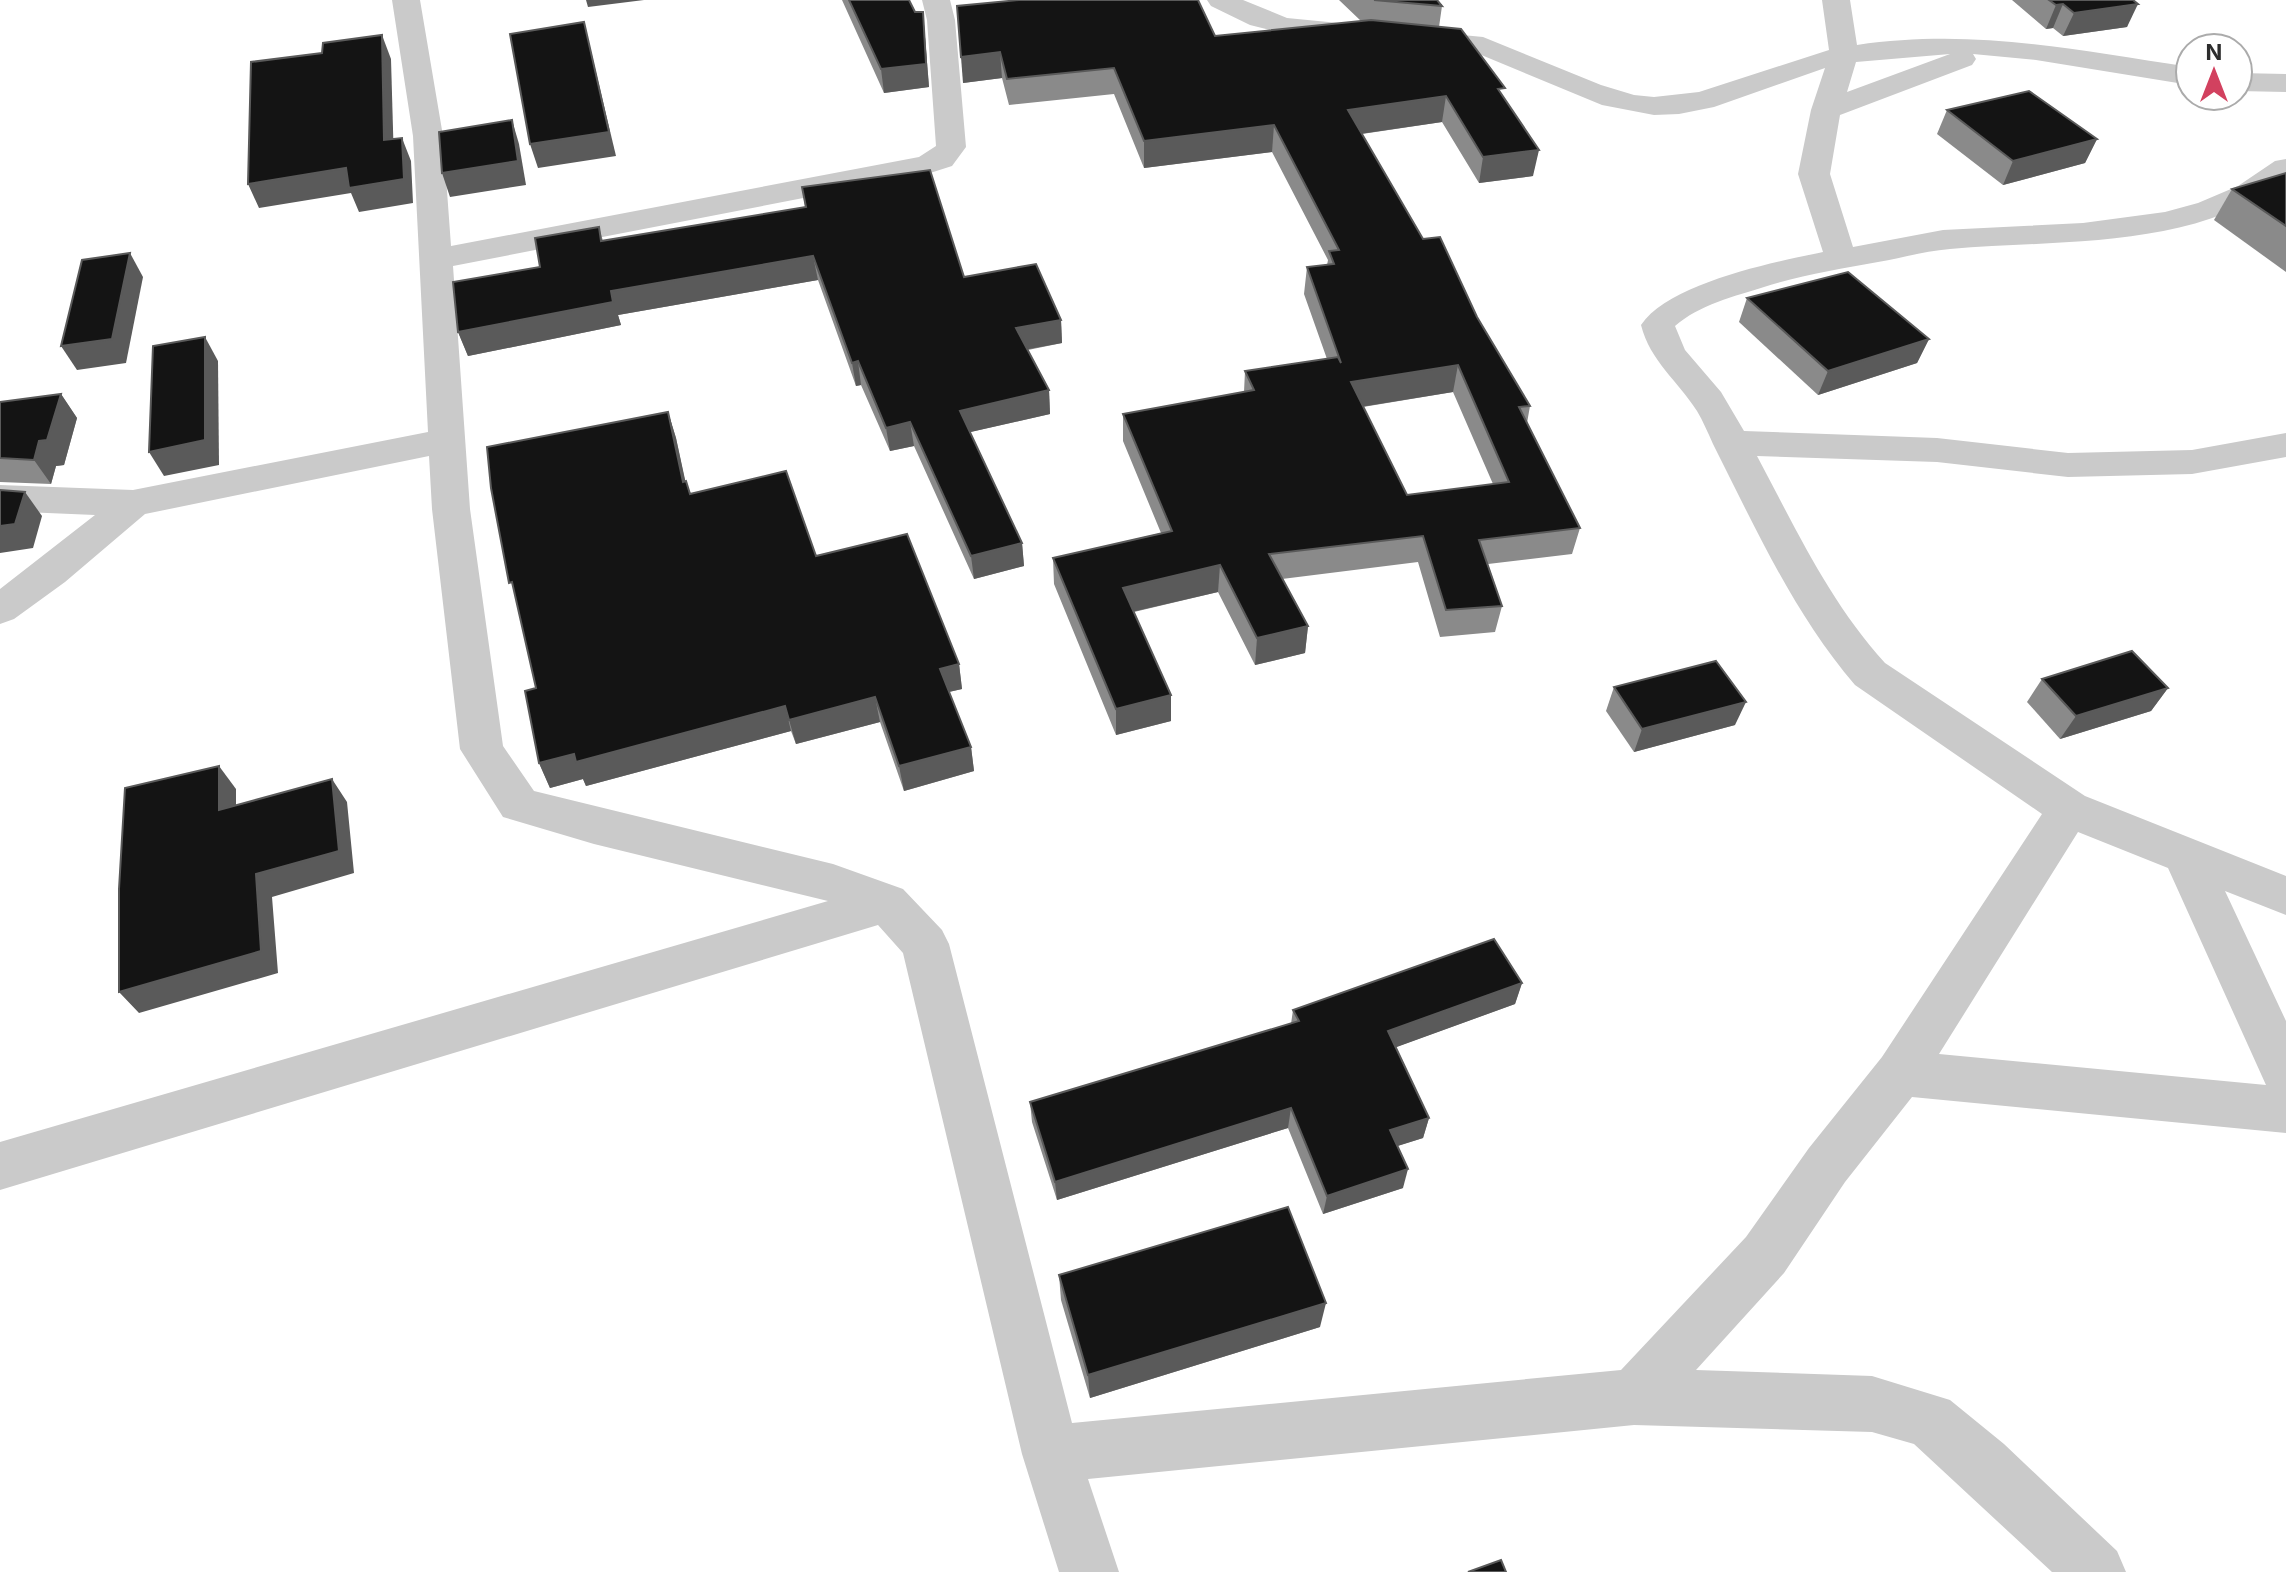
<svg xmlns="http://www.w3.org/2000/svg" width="2286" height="1572" font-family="Inter,sans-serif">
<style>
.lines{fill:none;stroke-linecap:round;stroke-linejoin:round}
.minor{fill:#cacaca;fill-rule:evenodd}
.wall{fill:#8a8a8a;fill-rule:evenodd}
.shaded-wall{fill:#5a5a5a}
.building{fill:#141414;stroke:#5a5a5a;stroke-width:2;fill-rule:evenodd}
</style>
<rect width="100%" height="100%" fill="#fff"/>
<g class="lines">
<g class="minor">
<path d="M392,0H420L443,136L451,246L919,157L936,146L927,20L922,0H950L955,20L966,147L952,166L927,174L453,266L470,509L503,746L534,791L833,864L903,889L942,930L949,944L1072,1423L1621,1370L1746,1237L1809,1148L1882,1057L2042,814L1855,685C1794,614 1755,527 1713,444C1708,433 1703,421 1697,411C1678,381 1650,361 1641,325C1669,283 1774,262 1823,252L1798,174L1811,110L1825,68L1714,107L1679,114L1654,115L1602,105L1479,54L1286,34L1250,25L1211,6L1207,0H1243L1287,18L1483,37L1601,85L1634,95L1654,97L1699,92L1829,50L1822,0H1850L1857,45C1975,28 2074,50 2190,67V85L2036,60L1973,54L1976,59L1972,65L1840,115L1830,174L1853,247L1943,230L2083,223L2165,212L2198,203L2238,186L2275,161L2286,159V182C2185,250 2066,239 1950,249C1925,251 1902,258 1878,262C1840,269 1801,275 1764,287C1735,296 1699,305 1675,326L1685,350L1721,392L1744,431L1937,438L2068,453L2192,450L2286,433V457L2192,474L2068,477L1937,462L1757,456C1796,529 1829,601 1885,663L2085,796L2286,876V915L2225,891L2286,1021V1133L1912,1097L1845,1182L1784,1273L1696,1370L1872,1376L1950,1400L2004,1444L2117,1551L2126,1572H2052L1914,1444L1872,1432L1634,1425L1088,1479L1119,1572H1059L1022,1454L903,953L878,925L0,1190V1142L828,901L594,844L503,817L460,749L432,509L429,456L145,514L65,582L14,619L0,624V589L95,515L0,511V485L133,490L428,432L413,136ZM1950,54L1847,92L1856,62ZM2078,832L2168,868L2266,1085L1939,1054Z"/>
<polygon points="2238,73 2286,74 2286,92 2238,91"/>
</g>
</g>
<g class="wall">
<polygon points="842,0 909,0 915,12 923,12 929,87 884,93"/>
<path d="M1019,0L1215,36L1361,21L1339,0H1437L1442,6L1439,27L1503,96L1533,176L1479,183L1442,122L1362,134L1423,239L1477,317L1530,406L1527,423L1580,528L1572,554L1488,564L1502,606L1495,632L1440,637L1418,562L1282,579L1308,626L1305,653L1255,665L1218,592L1134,612L1171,695V721L1116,735L1054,584L1053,558L1161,533L1123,441V414L1244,392L1245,371L1327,359L1304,294L1307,267L1327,265L1328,260L1272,152L1144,168L1114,94L1009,105L1002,78L963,83ZM1453,392L1493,484L1407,495L1363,407Z"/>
<polygon points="2012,0 2133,0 2127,27 2063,36 2053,28 2046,29"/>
<polygon points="1947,110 2097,139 2085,163 2003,185 1937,134"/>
<polygon points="2286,173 2286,272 2214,220 2232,189"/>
<polygon points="802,187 964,277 1061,320 1062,343 1028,350 1049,390 1050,414 970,432 1022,543 1024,566 974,579 914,446 890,451 861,385 856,386 818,280 618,315 621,325 468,356 458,332 540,267 599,227 603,241 805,207"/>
<polygon points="1747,298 1929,339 1917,363 1818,395 1739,322"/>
<polygon points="61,394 77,418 64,465 56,466 51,484 0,482 0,402"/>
<polygon points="668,412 676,438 685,481 690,494 816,556 959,664 962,689 949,692 971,747 974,771 904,791 880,722 796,744 791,731 586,786 583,779 550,788 539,763"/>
<polygon points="2042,679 2168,688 2151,711 2060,739 2027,702"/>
<polygon points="1614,687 1735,725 1634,752 1606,711"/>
<polygon points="1522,983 1515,1004 1396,1047 1429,1118 1423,1138 1397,1146 1403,1188 1323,1214 1288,1128 1057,1200 1032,1122 1030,1102 1291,1024 1293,1010"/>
<polygon points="1059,1275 1320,1327 1090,1398 1061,1300"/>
</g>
<g class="shaded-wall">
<polygon points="586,0 644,0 588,7"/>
<polygon points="2063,4 2053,28 2046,29 2056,5"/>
<polygon points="2138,4 2127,27 2063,36 2074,13"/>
<polygon points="923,12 929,87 884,93 881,69"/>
<polygon points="584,22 616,156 538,168 530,144"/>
<polygon points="382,35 391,59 394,164 384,140"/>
<polygon points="1000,52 1002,78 963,83 961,57"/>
<polygon points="1446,96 1442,122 1346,136 1348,110"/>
<polygon points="512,120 519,144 526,185 450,197 442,173"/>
<polygon points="1274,125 1272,152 1144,168 1144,141"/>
<polygon points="402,138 411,161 413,203 359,212 351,193 259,208 248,184 346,168"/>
<polygon points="2097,139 2085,163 2003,185 2013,161"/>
<polygon points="1539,150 1533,176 1479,183 1483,157"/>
<polygon points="130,253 143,277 126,363 77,370 61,346"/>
<polygon points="813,256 818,280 618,315 621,325 468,356 458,332 611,291"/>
<polygon points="1061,320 1062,343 1018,351 1016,328"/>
<polygon points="205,337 218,361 219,465 164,476 149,452"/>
<polygon points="1929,339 1917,363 1818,395 1828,371"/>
<polygon points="858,361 861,385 856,386 852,363"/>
<polygon points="1458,365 1453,392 1348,409 1351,382"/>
<polygon points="1049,390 1050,414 962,434 960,411"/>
<polygon points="61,394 77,418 64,465 56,466 51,484 34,460 39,441"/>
<polygon points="668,412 676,438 691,507 683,482"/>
<polygon points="910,422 914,446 890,451 886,428"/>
<polygon points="25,492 42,516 33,548 0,553 0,526"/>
<polygon points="1022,543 1024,566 974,579 971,556"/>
<polygon points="1220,565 1218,592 1123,614 1123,588"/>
<polygon points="1308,626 1305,653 1255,665 1257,638"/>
<polygon points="959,664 962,689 944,693 940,669"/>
<polygon points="2168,688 2151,711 2060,739 2076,716"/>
<polygon points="1171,695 1171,721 1116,735 1116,709"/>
<polygon points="875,697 880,722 796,744 789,720"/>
<polygon points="1746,702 1735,725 1634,752 1642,729"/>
<polygon points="785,706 791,731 586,786 583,779 550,788 539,763 574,754"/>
<polygon points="971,747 974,771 904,791 899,766"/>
<polygon points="219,766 236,789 236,833 219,810"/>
<polygon points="332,779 347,802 354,873 272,897 278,973 139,1013 119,992 256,874"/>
<polygon points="1522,983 1515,1004 1383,1052 1388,1031"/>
<polygon points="1291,1108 1288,1128 1057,1200 1055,1182"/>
<polygon points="1429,1118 1423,1138 1385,1150 1390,1130"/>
<polygon points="1408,1169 1403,1188 1323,1214 1327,1196"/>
<polygon points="1326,1303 1320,1327 1090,1398 1088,1375"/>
</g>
<g class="building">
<polygon points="849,0 909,0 915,12 923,12 926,64 881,69"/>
<path d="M1019,0H1198L1215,36L1371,20L1461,29L1505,88L1498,89L1539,150L1483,157L1446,96L1348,110L1423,239L1440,237L1477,317L1530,406L1519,407L1580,528L1479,540L1502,606L1446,610L1423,536L1269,554L1308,626L1257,638L1220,565L1123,588L1171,695L1116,709L1053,558L1172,531L1123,414L1254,390L1245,371L1338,357L1341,363L1307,267L1334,264L1329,251L1339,250L1274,125L1144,141L1114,68L1007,79L1000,52L961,57L957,6ZM1458,365L1509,482L1407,495L1351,382Z"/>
<polygon points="1374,0 1437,0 1442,6"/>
<polygon points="2049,0 2133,0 2138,4 2074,13 2063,4 2056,5"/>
<polygon points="584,22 609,132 530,144 510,34"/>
<polygon points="382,35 384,140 402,138 404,179 349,188 346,168 248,184 251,62 322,53 323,43"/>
<polygon points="2029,91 2097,139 2013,161 1947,110"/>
<polygon points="512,120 518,161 442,173 439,132"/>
<polygon points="930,170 964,277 1036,264 1061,320 1016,328 1049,390 960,411 1022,543 971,556 910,422 886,428 858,361 852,363 813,256 611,291 613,302 458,332 453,282 540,267 535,238 599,227 601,241 806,207 802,187"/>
<polygon points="2286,173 2286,226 2232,189"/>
<polygon points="130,253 112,339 61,346 82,260"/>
<polygon points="1848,272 1929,339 1828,371 1747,298"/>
<polygon points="205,337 205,440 149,452 153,346"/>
<polygon points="61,394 47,440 39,441 34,460 0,458 0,402"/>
<polygon points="668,412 683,482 686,481 690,494 786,471 816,556 907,534 959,664 940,669 971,747 899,766 875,697 789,720 785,706 576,762 574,754 539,763 525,691 536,688 512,582 509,583 491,488 487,447"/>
<polygon points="0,490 25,492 15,524 0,526"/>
<polygon points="2132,651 2168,688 2076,716 2042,679"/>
<polygon points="1716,661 1746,702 1642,729 1614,687"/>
<polygon points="219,766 219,810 332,779 339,851 256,874 261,951 119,992 119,889 125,788"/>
<polygon points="1494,939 1522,983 1388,1031 1429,1118 1390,1130 1408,1169 1327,1196 1291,1108 1055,1182 1030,1102 1299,1021 1293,1010"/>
<polygon points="1288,1207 1326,1303 1088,1375 1059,1275"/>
<polygon points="1501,1560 1506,1572 1468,1572"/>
</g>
<g transform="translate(2214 72)"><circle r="38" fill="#ffffff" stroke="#ababab" stroke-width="2"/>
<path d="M0-6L14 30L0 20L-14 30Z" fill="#d2415f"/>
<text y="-12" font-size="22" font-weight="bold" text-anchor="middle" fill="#2d2d2d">N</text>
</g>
</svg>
